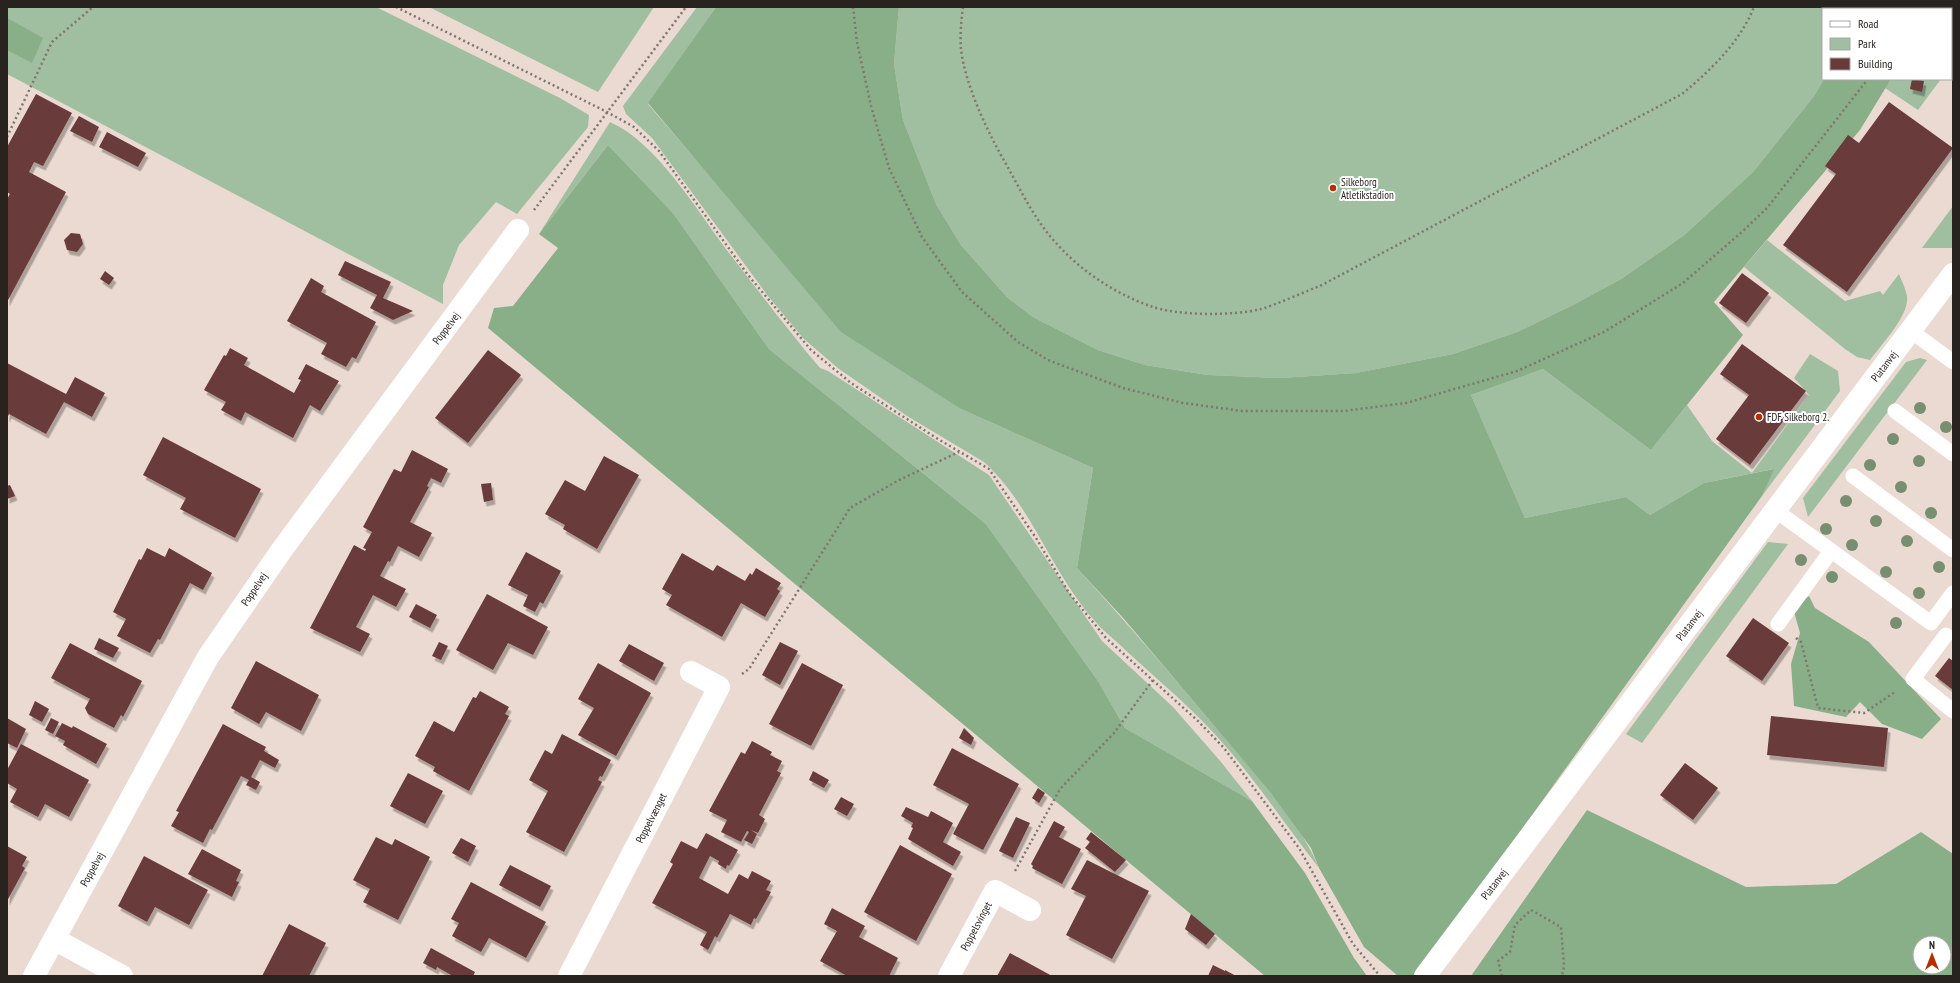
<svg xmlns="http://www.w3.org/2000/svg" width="1960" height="983" font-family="'PT Sans Narrow',sans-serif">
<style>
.green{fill:#a0bea0}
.forest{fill:#89af89;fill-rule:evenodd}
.building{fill:#693a3a;filter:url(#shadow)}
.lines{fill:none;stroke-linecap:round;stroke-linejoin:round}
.path{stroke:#807670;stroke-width:2.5;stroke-dasharray:2 3;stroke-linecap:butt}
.lane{stroke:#fff;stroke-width:15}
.street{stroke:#fff;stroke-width:22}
.tree{fill:#788e70}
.poi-dot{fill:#b62d00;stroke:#fff;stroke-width:1.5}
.labels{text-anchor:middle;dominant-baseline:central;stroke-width:4;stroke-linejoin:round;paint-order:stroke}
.poi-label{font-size:11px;fill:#292320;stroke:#fff;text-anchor:start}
.street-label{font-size:11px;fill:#292320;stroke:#fff}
</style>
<defs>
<filter id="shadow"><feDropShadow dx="2.5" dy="4.5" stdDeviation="0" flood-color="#0004"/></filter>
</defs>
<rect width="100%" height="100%" fill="#ebdad2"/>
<g class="green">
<polygon points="7,7 376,7 560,98 589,115 588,127 517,214 496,202 459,245 443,285 443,304 7,74"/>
<polygon points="429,7 654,7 598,92"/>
<path d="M697,7H716L648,104L734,204L961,409L1093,468L1077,568C1127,623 1175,679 1223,736C1257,777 1298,818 1319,868C1282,821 1250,771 1209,728C1181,698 1148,672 1118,643C1110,636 1101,629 1094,620C1051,572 1032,506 984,462L907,416L839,369L804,339L768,296L652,138L626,114L623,106Z"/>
<polygon points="899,7 1953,7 1953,63 1951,65 1951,9 1823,9 1824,79 1814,96 1753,172 1683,236 1621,279 1573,305 1517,332 1453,354 1356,373 1281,378 1208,375 1145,365 1098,350 1033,317 1007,297 961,245 936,204 903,120 894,64"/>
<polygon points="1891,79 1941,79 1918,110 1885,88"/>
<path d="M610,122C655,141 697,210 726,249C757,289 787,329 820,368L828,371L989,475L1102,641L1173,707L1221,762L1252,801L1125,728L1098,681L986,524L769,349L673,213L608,145L539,234Z"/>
<polygon points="1953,206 1953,248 1922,248"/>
<path d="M1767,240L1845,301L1880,291L1883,295L1899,274C1902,282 1906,289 1907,297C1909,316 1881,345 1870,360L1857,357L1845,349L1744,267Z"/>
<polygon points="1810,354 1838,371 1840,391 1762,496 1773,469 1704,483 1650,515 1626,497 1525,518 1471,395 1543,369 1651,450 1687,405 1712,441 1752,473 1809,395 1794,378"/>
<polygon points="1920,358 1927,360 1808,517 1803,498 1906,362"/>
<polygon points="1768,542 1788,544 1642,743 1626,734"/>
</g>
<g class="forest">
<polygon points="716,7 899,7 894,64 903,120 936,204 961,245 1007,297 1033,317 1098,350 1145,365 1208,375 1281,378 1356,373 1453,354 1517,332 1573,305 1621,279 1683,236 1753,172 1814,96 1824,79 1891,79 1860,130 1714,302 1743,335 1651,450 1543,369 1471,395 1525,518 1626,497 1650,515 1704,483 1774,469 1762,496 1416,976 1398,976 1364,947 1319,868 1311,848 1271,793 1124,619 1077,568 1093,468 961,409 841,332 648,103"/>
<polygon points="7,18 43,38 32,63 7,50"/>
<polygon points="608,145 673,213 769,349 986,524 1098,681 1125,728 1252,801 1305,873 1354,958 1367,976 1265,976 488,328 494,308 513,306 558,248 539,234"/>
<polygon points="1809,596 1815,608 1869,642 1941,719 1922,739 1882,724 1860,702 1846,717 1794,706 1791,664 1800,633 1793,608"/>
<path d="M1587,810L1746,887L1836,884L1921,832L1953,854V976H1471ZM1920,943H1944V967H1920Z"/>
</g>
<g class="building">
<polygon points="1912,79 1924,81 1922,92 1910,89"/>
<polygon points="36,94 72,113 43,166 34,162 29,172 66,192 7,302 7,199 10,194 7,192 7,147"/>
<polygon points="1889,102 1953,148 1847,292 1783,245 1836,174 1825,166 1848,135 1859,143"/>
<polygon points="79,116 99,127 92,142 70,131"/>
<polygon points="107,132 146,153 138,167 99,147"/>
<polygon points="71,233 80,234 83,244 77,252 67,250 64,240"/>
<polygon points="345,261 391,282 383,298 413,311 393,320 370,308 377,295 338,275"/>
<polygon points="105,271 114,278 109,285 100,279"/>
<polygon points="1742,273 1769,293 1746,323 1719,303"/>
<polygon points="311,278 324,286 321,292 376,322 356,359 352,357 346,367 321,354 327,343 287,321"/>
<polygon points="1742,344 1806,391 1750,465 1716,439 1749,395 1720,374"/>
<polygon points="230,348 248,358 244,365 294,393 301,380 298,379 306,364 339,381 320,411 310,405 293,438 245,412 241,421 221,410 226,402 204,390 224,355 226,356"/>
<polygon points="488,350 521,375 468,443 435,418"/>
<polygon points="7,363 66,394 75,377 105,393 92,417 64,402 46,434 9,414 7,418"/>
<polygon points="163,437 261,489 235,538 180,509 186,498 143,475"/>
<polygon points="412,450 448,469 441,483 431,478 427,486 429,487 410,522 432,533 419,557 398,546 390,562 388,561 380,576 406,589 396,607 373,595 356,627 370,634 360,652 310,628 354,545 365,551 366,549 363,548 372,532 363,527 394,469 401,472"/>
<polygon points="604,456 639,475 597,549 563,529 565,525 545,514 565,480 585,491"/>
<polygon points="491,483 493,500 484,502 481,484"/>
<polygon points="10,485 15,496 7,499 7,486"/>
<polygon points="147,548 165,557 169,548 212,573 203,590 190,583 160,640 158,639 150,653 117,636 126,619 113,612 139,559 141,560"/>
<polygon points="526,552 561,571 543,604 540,602 535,612 523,606 528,595 508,585"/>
<polygon points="682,553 713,571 717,565 745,581 750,573 752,575 756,568 781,583 777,589 780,591 765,617 741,603 722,637 666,605 672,595 662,589"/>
<polygon points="487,594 548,627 533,655 508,643 493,670 456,650"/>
<polygon points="416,604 437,615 430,628 409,617"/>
<polygon points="1753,618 1789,643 1762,681 1726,656"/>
<polygon points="99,638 119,648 113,658 94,649"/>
<polygon points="439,642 448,646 441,660 432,656"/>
<polygon points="780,642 798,651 780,685 762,675"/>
<polygon points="70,643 142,681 123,717 121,715 114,728 88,714 85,708 90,699 51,678"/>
<polygon points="629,644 664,663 654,681 619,661"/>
<polygon points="1949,658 1953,661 1953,690 1935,676"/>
<polygon points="256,661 319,695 301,731 266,712 259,724 231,708"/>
<polygon points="598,663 651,693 616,756 578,735 594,708 578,699"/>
<polygon points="802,663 843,685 811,746 769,724"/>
<polygon points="480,691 509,707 505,714 509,716 469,791 433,771 435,767 415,756 434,721 454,732 473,697 476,698"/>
<polygon points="35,701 49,709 42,722 29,715"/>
<polygon points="1771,716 1888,728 1884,767 1767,755"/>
<polygon points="7,718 26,729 17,748 7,743"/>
<polygon points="51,718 59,722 53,734 45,730"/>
<polygon points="62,723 72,728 73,726 107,744 96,764 63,745 65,741 55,736"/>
<polygon points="223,724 266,747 264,751 279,760 275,768 260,760 251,777 260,782 256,790 246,785 249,780 241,776 212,830 210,829 203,843 171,826 179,812 176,811"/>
<polygon points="964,728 974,738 971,745 959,738"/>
<polygon points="562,734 611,760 602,777 600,776 598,780 602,782 564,852 526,832 548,791 529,780 545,750 552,754"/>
<polygon points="752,741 772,752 770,755 782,761 777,771 781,773 759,815 765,819 758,833 751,830 757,834 752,844 744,840 749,832 747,831 741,842 721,832 727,820 709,811 741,752 745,754"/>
<polygon points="21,744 89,780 69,817 45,804 38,817 10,802 17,789 7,783 7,770"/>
<polygon points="952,748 1019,784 983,850 953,834 969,804 933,785"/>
<polygon points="1685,763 1718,788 1693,820 1660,795"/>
<polygon points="813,771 829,780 824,788 809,780"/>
<polygon points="408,773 443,791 425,824 390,806"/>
<polygon points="1038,788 1045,793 1039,803 1032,798"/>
<polygon points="841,797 854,804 847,816 834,809"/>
<polygon points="906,807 928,817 931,811 953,823 943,842 961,852 953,866 908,839 913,828 911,827 913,823 901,816"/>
<polygon points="1016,817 1030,823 1013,858 999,851"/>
<polygon points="1054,821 1065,827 1059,837 1081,849 1062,884 1032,868 1033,866 1031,864"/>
<polygon points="1091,832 1126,860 1115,872 1085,848 1090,842 1086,839"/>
<polygon points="706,833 738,850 729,866 727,865 726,869 718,864 719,861 710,856 699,878 728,894 739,874 748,879 752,871 771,881 766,890 771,892 756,919 754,918 751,925 730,914 717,938 715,936 708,950 700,945 707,932 652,903 673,864 670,862 681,841 697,849"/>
<polygon points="376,837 392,845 395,839 430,857 398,920 363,902 370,889 353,880"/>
<polygon points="461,838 476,846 468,862 452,853"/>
<polygon points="900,845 952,874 916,941 864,912"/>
<polygon points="7,846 27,857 22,866 25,868 7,901"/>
<polygon points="202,849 241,870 236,881 239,882 232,897 188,874"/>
<polygon points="144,856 208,890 189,925 155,907 147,922 118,906"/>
<polygon points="1087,860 1149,891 1112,959 1066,935 1086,896 1071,889"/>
<polygon points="510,865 551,886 540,907 499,885"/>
<polygon points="471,882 546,922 526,958 489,938 481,952 452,936 459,923 451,919"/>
<polygon points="832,908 865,926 859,937 898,958 889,976 847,976 820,961 837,931 824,924"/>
<polygon points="1191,914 1215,934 1206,945 1185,929"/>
<polygon points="289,924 326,943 309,976 262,976"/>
<polygon points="431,948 475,972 473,976 453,976 437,967 436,970 423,963"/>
<polygon points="1010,953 1052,976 997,976"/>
<polygon points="1213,965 1225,971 1225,970 1236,976 1208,976"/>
</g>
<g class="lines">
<g class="path">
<polyline points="396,7 607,112 634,127 659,151 748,275 811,350 851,383 938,439 989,469 1036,538 1069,593 1106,638 1198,721 1224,748 1299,848 1353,944 1380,976"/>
<polyline points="853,7 857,42 871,106 889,168 922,237 962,292 1018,342 1048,360 1123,388 1183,403 1242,411 1343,411 1406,403 1517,371 1604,332 1683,283 1743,231 1767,208 1868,79"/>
<path d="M963,7C961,21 960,36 961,49C965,85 988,133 1006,164C1021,191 1035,220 1056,243C1081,271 1114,293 1150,306C1176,316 1234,316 1261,309C1281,303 1301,293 1320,286L1682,94C1711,70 1740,42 1754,7"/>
<polyline points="1912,7 1918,9"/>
<polyline points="1907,9 1908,7"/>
<polyline points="1951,20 1953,21"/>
<polyline points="7,137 52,42 93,7"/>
<polyline points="534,210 686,7"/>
<polyline points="1796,638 1801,642 1818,708 1864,713 1895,692"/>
<polyline points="742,674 749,669 850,508 899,480 959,452"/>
<polyline points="1015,871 1060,789 1114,733 1153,680"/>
<polyline points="1502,976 1498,961 1510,952 1515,925 1531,910 1561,927 1564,966 1562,976"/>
</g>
<g class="lane">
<polyline points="1911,331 1953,362"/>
<polyline points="1895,411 1953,454"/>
<polyline points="1853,476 1953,550"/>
<polyline points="1775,510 1931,623 1953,593"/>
<polyline points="1778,624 1831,551"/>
<polyline points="1946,635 1913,679 1953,711"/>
</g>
<g class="street">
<polyline points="54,939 122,976"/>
<polyline points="34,976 208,657 281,551 518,230"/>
<polyline points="569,976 719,687 691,672"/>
<polyline points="949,976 995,891 1030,910"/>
<polyline points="1425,976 1953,274"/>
</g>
</g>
<g class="tree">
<circle cx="1920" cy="408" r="6"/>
<circle cx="1946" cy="427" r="6"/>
<circle cx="1893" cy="439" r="6"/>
<circle cx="1919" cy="461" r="6"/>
<circle cx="1870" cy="465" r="6"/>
<circle cx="1901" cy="487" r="6"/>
<circle cx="1846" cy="501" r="6"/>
<circle cx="1931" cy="513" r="6"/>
<circle cx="1876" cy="521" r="6"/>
<circle cx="1826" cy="529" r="6"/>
<circle cx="1907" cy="541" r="6"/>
<circle cx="1852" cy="545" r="6"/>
<circle cx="1801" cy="560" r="6"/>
<circle cx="1939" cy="567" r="6"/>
<circle cx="1886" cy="572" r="6"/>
<circle cx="1832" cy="577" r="6"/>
<circle cx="1919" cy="593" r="6"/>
<circle cx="1896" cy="623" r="6"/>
</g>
<g class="poi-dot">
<circle cx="1333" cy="188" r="4"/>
<circle cx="1759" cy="417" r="4"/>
</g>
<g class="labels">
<g class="poi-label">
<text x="1341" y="182">Silkeborg<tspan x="1341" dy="13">Atletikstadion</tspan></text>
<text x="1767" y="417">FDF Silkeborg 2.</text>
</g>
<g class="street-label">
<text transform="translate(446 328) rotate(-53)">Poppelvej</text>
<text transform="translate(1884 366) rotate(-53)">Platanvej</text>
<text transform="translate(254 589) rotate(-56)">Poppelvej</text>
<text transform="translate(1689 625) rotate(-53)">Platanvej</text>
<text transform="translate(651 818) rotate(-63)">Poppelvænget</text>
<text transform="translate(92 869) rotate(-61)">Poppelvej</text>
<text transform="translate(1494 884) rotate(-53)">Platanvej</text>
<text transform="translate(976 926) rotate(-62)">Poppelsvinget</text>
</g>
</g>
<rect width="1960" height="983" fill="none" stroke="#292320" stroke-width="16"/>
<rect x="1822" y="8" width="130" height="72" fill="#ffffff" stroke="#a9a7a6"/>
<rect x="1830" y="21" width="20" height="6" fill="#ffffff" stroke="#a9a7a6"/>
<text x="1858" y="28" font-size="12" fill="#292320">Road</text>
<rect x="1830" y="38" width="20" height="12" fill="#a0bea0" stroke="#a9a7a6"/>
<text x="1858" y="48" font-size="12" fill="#292320">Park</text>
<rect x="1830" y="58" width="20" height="12" fill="#693a3a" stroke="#a9a7a6"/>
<text x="1858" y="68" font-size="12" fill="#292320">Building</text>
<g transform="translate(1932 955)"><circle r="19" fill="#ffffff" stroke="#a9a7a6"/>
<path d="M0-3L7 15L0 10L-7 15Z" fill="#b62d00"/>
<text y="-6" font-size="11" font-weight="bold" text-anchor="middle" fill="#292320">N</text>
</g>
</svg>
